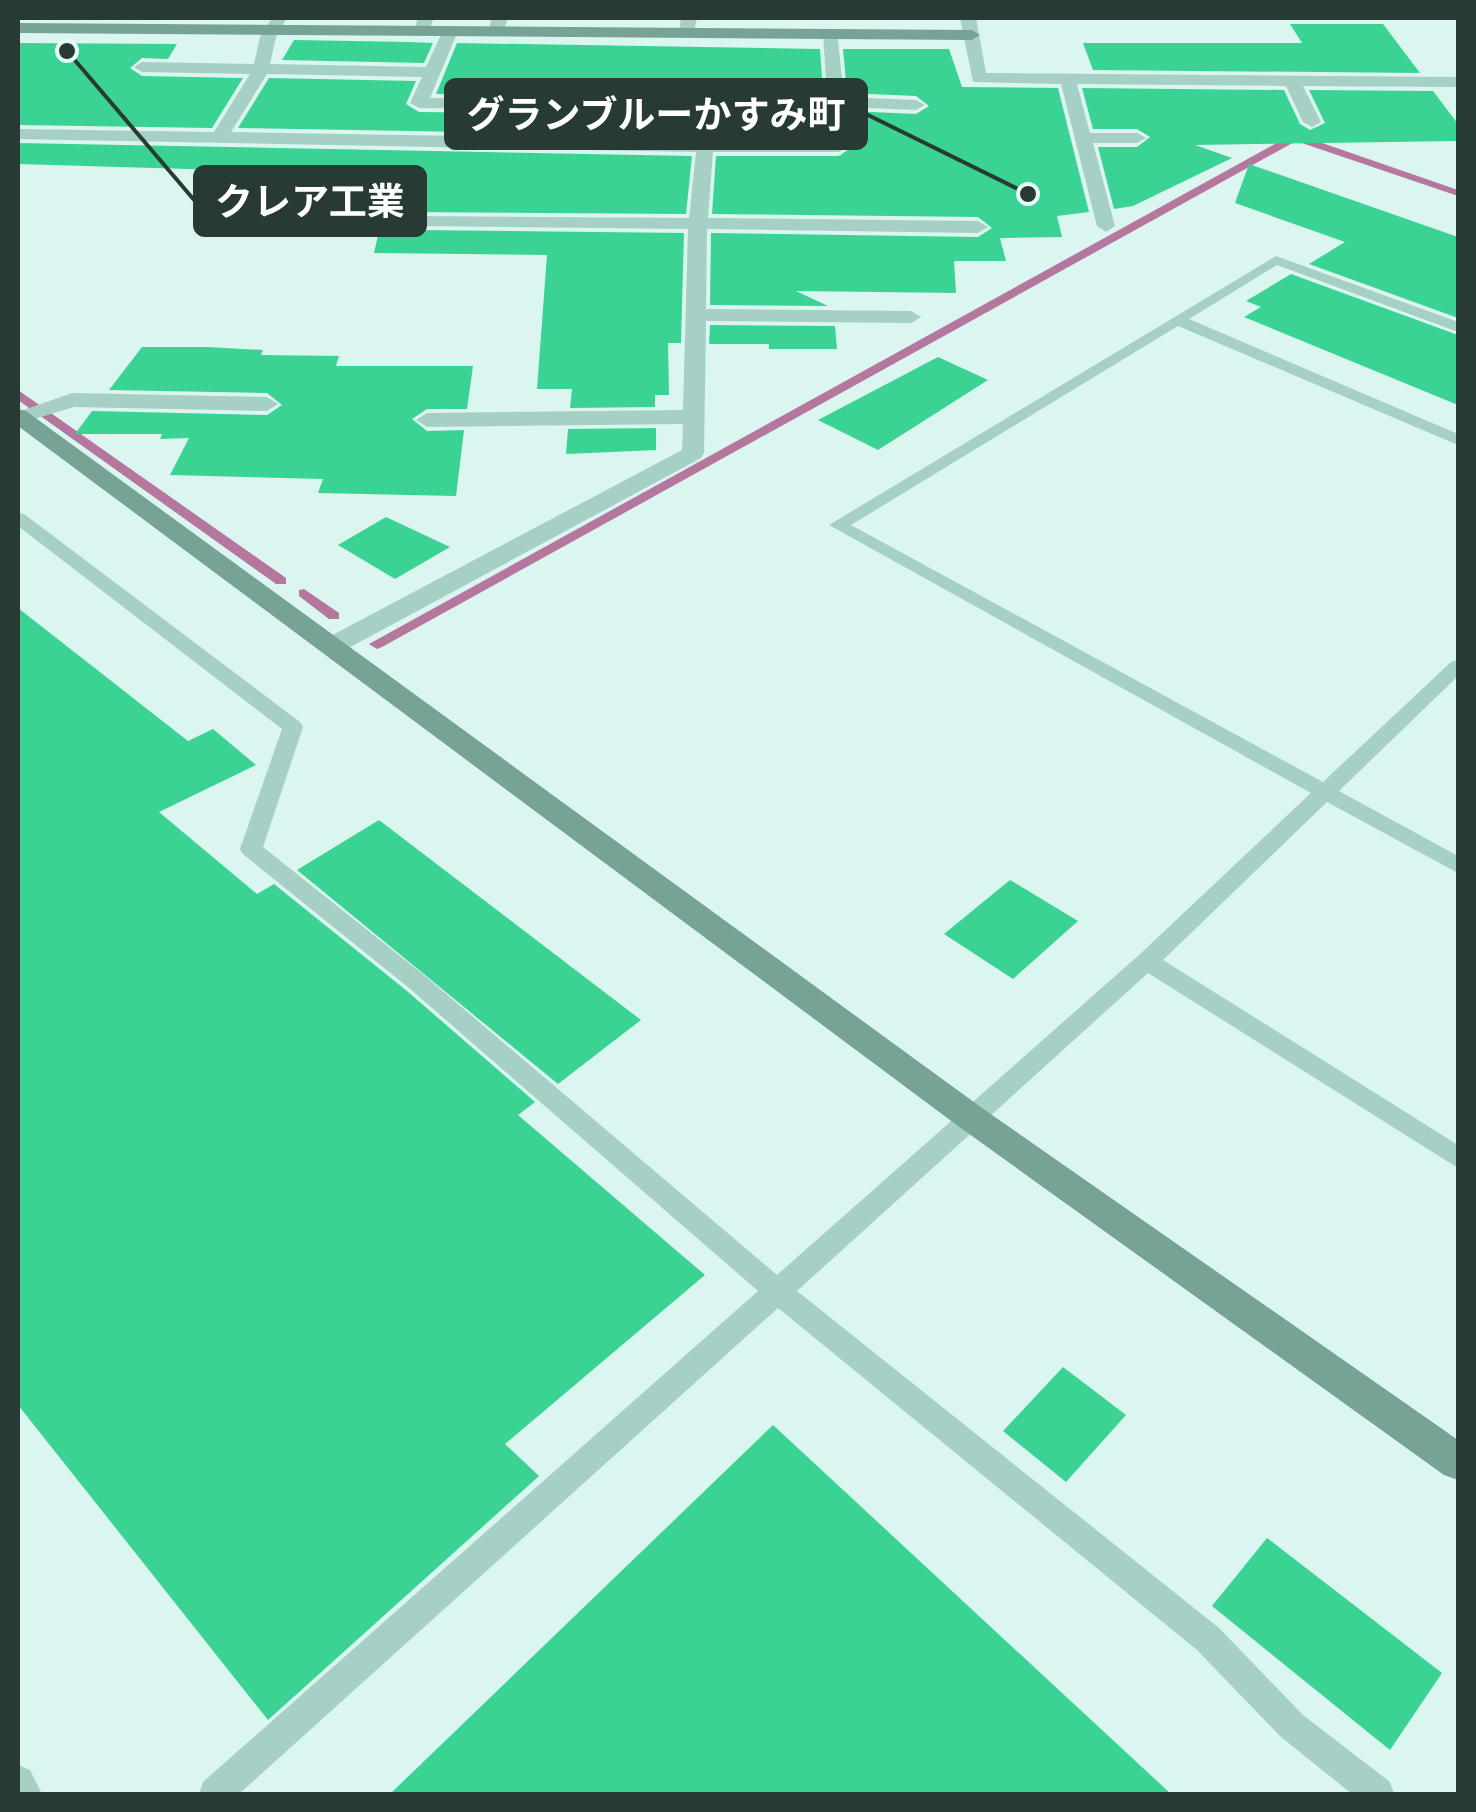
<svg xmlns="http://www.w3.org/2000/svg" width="1476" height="1812" font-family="'IBM Plex Sans','Noto Sans JP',sans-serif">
<rect width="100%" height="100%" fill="#dbf5f1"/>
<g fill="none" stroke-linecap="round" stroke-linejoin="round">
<path fill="#b5779d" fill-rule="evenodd" d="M1291 135H1299L1458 190V196L1296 141 382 647 377 649 369 644Z
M18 390 286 578V584H276L18 400Z
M304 589 339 613V619H329L299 596V590Z"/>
</g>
<path fill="#3bd394" d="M1290 24H1383L1420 73 1093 70 1083 43H1302Z
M294 40 409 42 433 43 424 63 282 60Z
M18 43 177 44 168 59 142 58 130 68 142 76 243 78 212 128 18 125Z
M457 43 820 49 826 138 238 128 269 78 416 81 406 104 419 112 755 116 768 108 755 98 436 94Z
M843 49H949L962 87 1058 88 1089 212 1057 216 1062 237 1000 238 1006 261H954L956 293 796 291 828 306 710 305 711 233 978 237 992 228 978 217 712 214 716 156H839L852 147 849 111 916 114 929 106 916 96 847 93Z
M1082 88 1284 90 1300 124 1310 130 1325 123 1309 90 1433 91 1458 124V141L1195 145 1232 158 1133 206 1114 209 1098 147H1137L1150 137 1137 129H1093Z
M18 143 692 156 686 214 408 212 404 216 405 226 415 230 684 233 681 343H668L669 395H655V407L570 408 572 389H537L547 255 374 253 381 222H311L320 173 18 164Z
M1249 164 1458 237V318L1309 264 1345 242 1235 203Z
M1291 274 1458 335V405L1244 317 1261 307 1246 301Z
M710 325 835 326 837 349H769V344H709Z
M142 347H207L263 350 261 355 339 356 336 366H473L467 409H427L412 419 427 431 464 430 456 496 318 493 323 479 170 475 189 438 160 439 162 434H75L92 411 267 415 282 405 267 393 109 390Z
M938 357 988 380 878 450 818 420Z
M656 428V450L566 454 568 429Z
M386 517 450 547 395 579 338 545Z
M18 608 188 741 213 729 256 765 159 812 257 894 274 884 407 991 535 1102 518 1115 705 1275 505 1444 539 1476 268 1720 18 1405Z
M379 820 641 1020 558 1084 297 870Z
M1010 880 1078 921 1013 979 944 934Z
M1063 1367 1126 1415 1066 1482 1003 1431Z
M773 1425 1171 1794H390Z
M1267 1538 1442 1673 1390 1750 1212 1606Z"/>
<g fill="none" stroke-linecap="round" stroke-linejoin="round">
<path fill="#a6cfc6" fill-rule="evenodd" d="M1276 256 1458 322V332L1277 265 1189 319 1458 434V445L1178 326 851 525 1323 782 1451 662 1458 660V676L1339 791 1458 856V873L1327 802 1163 960 1458 1145V1168L1148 973 797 1291 1219 1628 1303 1715 1390 1782 1394 1794H1352L1281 1737 1197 1650 778 1308 239 1794H199L203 1782 758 1291 409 988 243 854 240 849 282 729 18 526V513L24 514 300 722 303 727 263 847 425 976 777 1275 1139 955 1311 793 829 525Z
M18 1765 30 1770 42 1794H18Z"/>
<path fill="#a6cfc6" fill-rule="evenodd" d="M272 18H287L276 37 270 64 426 67 444 28H456L458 31 430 98 755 102 764 107 755 112 419 108 410 103 422 77 267 74 231 132 830 142 823 34 837 31 844 97 916 100 925 105 916 110 845 107 848 147 839 152H713L708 218 978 221 988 227 978 233 707 229 706 309 911 311 921 317 911 323 706 321 704 453 701 458 343 651H325L321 645 325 639 682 450 683 424 427 427 416 420 427 413 683 410 688 229 415 226 408 224V216L689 218 696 152 18 139V129L214 132 250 74 142 72 134 67 142 62 254 64 260 37Z
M418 18H434L428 33 414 30Z
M492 18H508L502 34 488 31Z
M681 18H697L693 35 679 32Z
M960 18H976L986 73 1458 77V87L1303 86 1321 122 1312 127 1303 122 1286 86 1077 84 1090 133H1137L1146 138 1137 143H1093L1115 226 1106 232 1097 226 1061 84 973 82Z
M72 393 267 397 278 404 267 411 74 407 18 424V412Z"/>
<path fill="#77a396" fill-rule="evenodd" d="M18 23 972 30 980 35 972 40 18 33Z
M18 409 26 411 982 1108 1458 1440V1480L1444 1475 958 1126 18 426Z"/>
</g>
<path fill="none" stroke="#273a33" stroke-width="4" d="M1028 194L866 114M67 51L195 201"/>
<g fill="#273a33" stroke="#e8fcf9" stroke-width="4">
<circle cx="1028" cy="194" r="10"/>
<circle cx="67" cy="51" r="10"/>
</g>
<g fill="#273a33" stroke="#273a33" stroke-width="4">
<rect x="446" y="80" width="420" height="68" rx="10"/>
<rect x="195" y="167" width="230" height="68" rx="10"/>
</g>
<g font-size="38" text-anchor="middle" font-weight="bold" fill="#fff">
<text x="656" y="128">グランブルーかすみ町</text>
<text x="310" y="215">クレア工業</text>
</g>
<rect width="1476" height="1812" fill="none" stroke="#273a33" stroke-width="40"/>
</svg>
